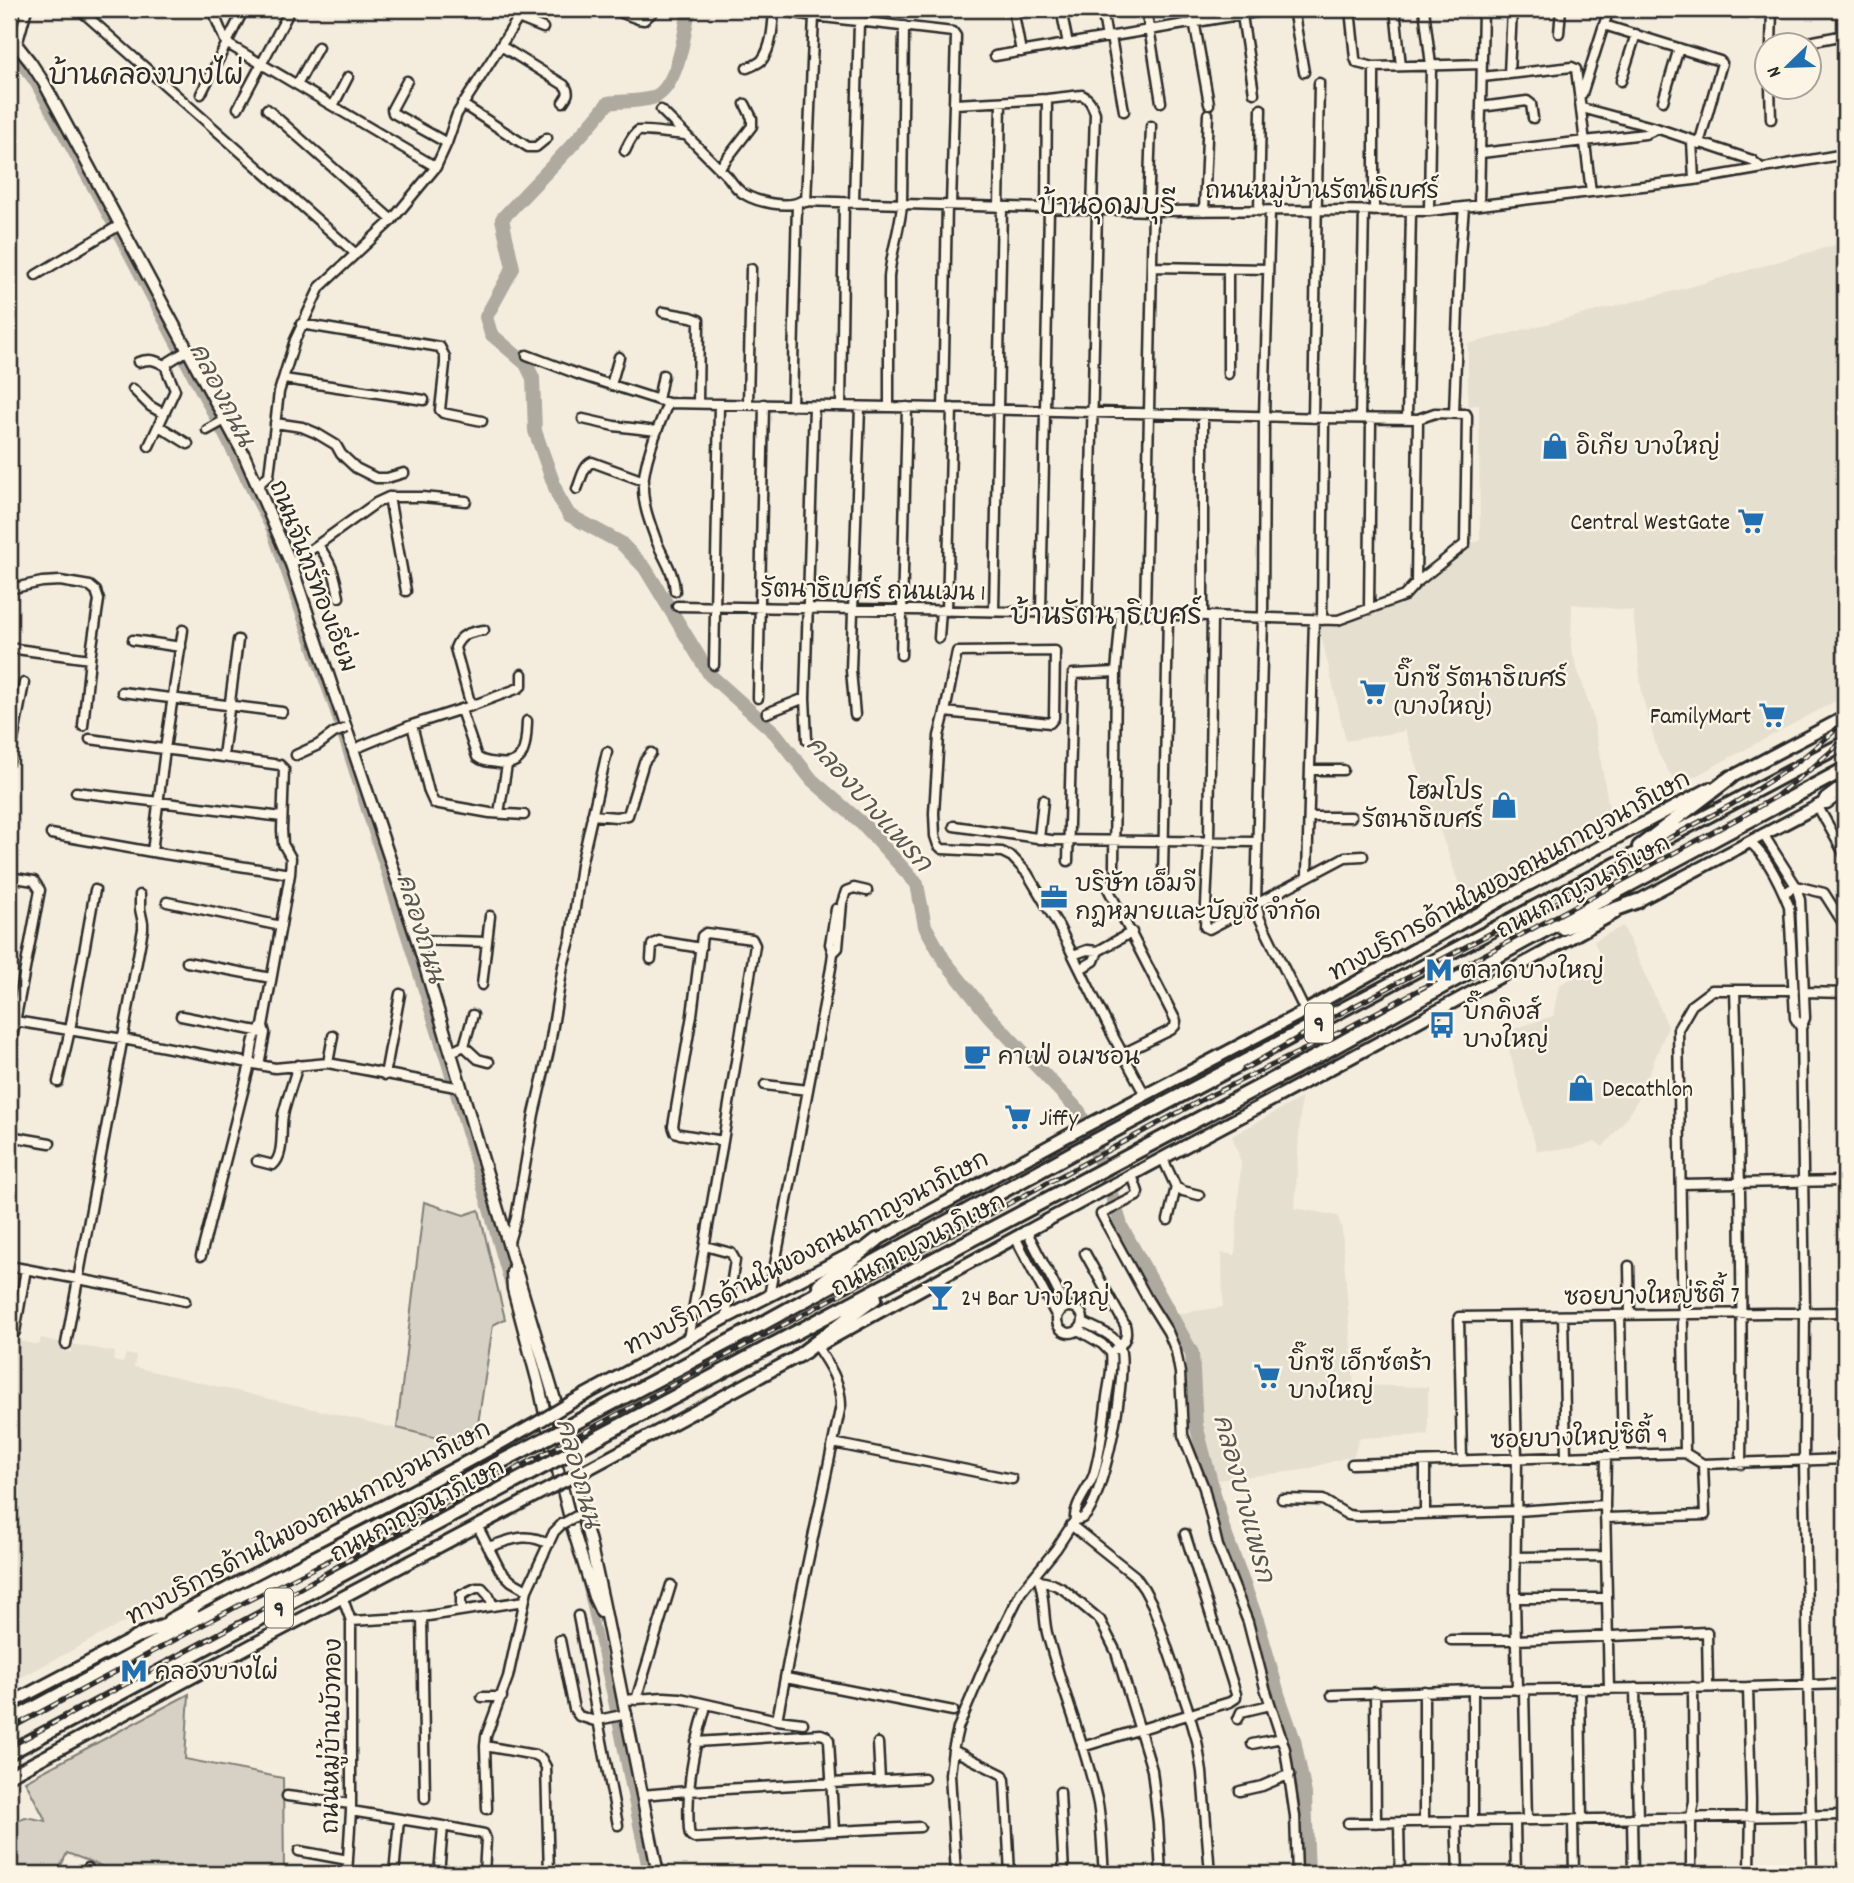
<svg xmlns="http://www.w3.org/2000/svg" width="1854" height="1883" font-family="Dekko,'Playpen Sans Thai',sans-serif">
<rect width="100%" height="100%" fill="#f4edde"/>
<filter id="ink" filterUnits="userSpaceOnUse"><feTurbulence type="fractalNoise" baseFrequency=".0143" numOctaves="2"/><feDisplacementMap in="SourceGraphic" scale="14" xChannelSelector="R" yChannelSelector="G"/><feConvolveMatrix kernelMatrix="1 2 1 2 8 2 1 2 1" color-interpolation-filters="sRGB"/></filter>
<g filter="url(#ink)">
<path fill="#e5dfd0" d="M1845 242V696L1677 786 1658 753 1642 695 1633 611 1572 604 1571 649 1593 717 1612 825 1466 904 1405 731 1346 741 1317 618 1338 617 1412 592 1459 546 1480 541 1479 405 1468 406V344L1686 288Z
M1623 926 1668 1026 1640 1096 1625 1120 1603 1147 1596 1142 1573 1148 1537 1151 1504 1032 1553 1016 1559 985 1603 962 1594 941Z
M1301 1098 1295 1208 1338 1216 1342 1231 1354 1385 1428 1387V1435L1359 1438 1354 1455 1304 1470 1218 1480 1200 1443 1195 1351 1175 1314 1223 1307 1222 1253 1235 1255 1241 1162 1232 1136Z
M41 1338 63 1343V1351L71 1352 72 1344 115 1352 113 1361 123 1363 126 1354 136 1356 134 1367 458 1443 9 1684V1339L39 1345Z"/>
<path fill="#d6d1c4" stroke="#807e78" stroke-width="2" d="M424 1202 464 1215 479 1210 505 1319 493 1325 476 1437 458 1443 397 1428Z
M189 1694 185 1759 283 1778 284 1874H116L99 1865 67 1853 57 1874H9V1825L25 1817 46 1821 25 1781Z"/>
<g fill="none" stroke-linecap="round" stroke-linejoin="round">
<path stroke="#afaaa0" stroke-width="8" d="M9 49 34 84 118 237 222 435 270 530 334 712 446 1066 510 1290
M585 1580 612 1701 647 1874"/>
<path stroke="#afaaa0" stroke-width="14" d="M692 9 688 15C684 37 677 90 652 98 638 102 622 101 608 103 576 145 537 180 502 219L513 268 486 317 491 334 526 364 533 378 535 431 558 496 569 515 621 543 645 568 710 675 775 733 812 780 864 825 917 884 925 926 944 960 988 1015 1079 1111 1105 1174 1122 1228 1192 1353 1196 1425 1223 1528 1258 1623 1278 1694 1294 1740 1305 1794 1308 1874
M9 13 11 9"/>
<defs>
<path id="minor" d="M79 9 356 254
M212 9 226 43 436 167
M611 9 638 19 644 20 653 12 654 9
M769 9 814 16 953 32 956 36 951 205
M1013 9 1021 52
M1061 9 1068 44
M1102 9 1107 38
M1146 9 1161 102
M1192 9 1209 104
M1241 9 1254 93
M1293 9 1304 72
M1350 9 1355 58 1357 63 1374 67 1482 64
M1395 9 1401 66
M1424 9 1431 65 1429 211
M518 18 543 28
M1604 25 1720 61 1722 63 1699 144
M1559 33 1561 9
M1111 37 1124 111
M501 46 564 85C570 92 568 95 563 102
M1771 46 1772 9
M1788 46 1845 35
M995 56 1274 9
M9 58 17 45 27 9
M747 68C752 66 758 64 762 60 772 47 773 25 774 10
M1509 74 1512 9
M1482 77 1572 67 1576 69 1591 192
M407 81 392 109 393 113 447 143
M1621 81 1636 34
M297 85 318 47
M1770 88 1771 119
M201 94 244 9
M1582 94 1609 9
M1663 101 1679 48
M462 104 528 147H536L547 138
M955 104 1047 99 1082 95C1090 99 1092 105 1095 113L1092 210
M333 106 348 77
M1481 107 1527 101 1531 104 1533 118
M238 108 287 16
M1582 108 1656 128 1752 160 1761 168
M267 109 392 220
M661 110 728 177C733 184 737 190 744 194 757 202 788 209 801 201L1153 211 1318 210 1429 211 1694 180 1845 154
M1692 141 1694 180
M625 151C628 145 632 135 638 131 641 130 677 134 685 135
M1481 153 1645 134 1652 131 1656 128
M719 169 752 126V118L745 104
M806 202 814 16
M854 202 859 22
M1479 205 1483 9
M999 207 1001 102
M1046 208 1047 99
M1148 211 1151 126
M1204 211 1208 114
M1259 211 1261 109
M1270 211 1264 417 1263 618 1256 904 1260 919 1305 1011
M1374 211V67
M1152 267 1268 269
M1228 268V374
M36 275 120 225
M663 312 691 317 699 320 698 403
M301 324 440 347 445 357V364L440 410 443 413 482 421
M527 355 580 375 668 403
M138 362C151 358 156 360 167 367
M284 379 424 400
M611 385 619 357
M133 389 150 406 164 414
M658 400 663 375
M748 404 751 269
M792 406 797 204
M841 406 844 203
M889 407V277C891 253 900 229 902 205L904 26
M943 408 947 205
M1454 413 1460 256 1464 207
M1313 418 1319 83
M1360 418 1364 211
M1407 418 1411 211
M583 419 614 426 657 431
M275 423 302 427 316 433 336 445 341 454 356 468 376 478H387L404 473
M159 426 188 444
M207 430 225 420
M149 446 175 390 167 371V363L188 350
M258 485 269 475 279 392 295 340 320 287 392 220 436 167 447 143 457 114 524 9
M577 489C581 480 583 466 592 462L644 481
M389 497H422L466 501
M318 545C332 564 335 574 339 597
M291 564 376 503 389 497 406 591
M1416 583 1418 419
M9 589 42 582 60 581 90 586 96 591 99 600 90 659 83 726
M675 591C674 571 663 558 656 540 650 523 643 506 643 487 644 459 658 428 668 403L943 408 1324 418 1418 419 1435 413 1466 414 1467 416 1465 544 1416 583 1404 596 1338 620 1145 614 677 606
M1369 609 1371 419
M947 611 952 408
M994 611 1002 207
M1041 612 1049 208
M1088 613 1097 210
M1145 614 1153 211
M1203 616V415
M1212 617 1209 841 1205 927 1209 929 1345 857 1363 856
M1322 620 1324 418
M939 638 941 610
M133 640 181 647
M9 648 90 659
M901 655 907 407
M714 665 719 405
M122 692 282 712
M758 698 764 404
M805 698 807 740
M471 706 519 688 522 685V674
M461 710 477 757C483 762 490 762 498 763 527 768 526 742 527 721
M945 712 957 652 1055 651 1054 718 1050 723 945 712 939 736 934 813 935 836 938 845 942 849 1002 852 1012 857 1027 873 1058 925 1111 1032 1145 1095
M767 713 805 698 814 406
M855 715 851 670 860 407
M412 725 429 792 434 803 490 813 524 815
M90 739 280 765 284 769 282 830 283 844 291 858 290 874 263 1026 265 1033 259 1065
M354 749 412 725 471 706 455 648C460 634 470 632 484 630
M296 755 318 745 334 733
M223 756 238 640
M9 762 24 683
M1310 770H1343
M76 792 282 817
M1817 805 1845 855
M499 813 507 765
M592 815 616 817 628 815 644 762 651 753
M1309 817H1351
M954 826 1051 840 1258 842
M51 834 152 852 290 874
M1763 834 1796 886 1800 900 1805 1018 1801 1028 1805 1313 1804 1460 1812 1874
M1039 839 1043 800
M1749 842C1766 854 1781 886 1789 906L1795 1018 1801 1028
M152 852 165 749 183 630
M1068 861 1073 674 1116 672
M1114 866 1116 672 1121 614
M1163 874 1168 615
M1307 876 1314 620
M9 877 34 881 40 890 9 1054
M1102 877 1176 1021 1175 1026 1171 1030 1122 1054
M1784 893 1796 886 1824 893 1845 926
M167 902 281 926
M417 940 487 942 490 916
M833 953 838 948 842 903 846 891 854 888 867 891
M1073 955 1087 950 1098 951 1132 932
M651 959 652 945 659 941 701 948
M187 962 271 978
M1080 969 1094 961 1098 951
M482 985 487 942
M1735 990C1740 1149 1743 1305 1741 1464
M1804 992 1845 993
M181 1016 262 1032
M9 1020 123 1039 275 1068 328 1063 461 1088
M464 1046 478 1059 489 1062
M451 1052 464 1046 473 1015
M328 1063 333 1036
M385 1075 400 994
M58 1082 70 1030 95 890
M765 1085 808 1090
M9 1136 50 1143
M1163 1159 1176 1187 1168 1220
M257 1161 273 1165C285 1154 280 1131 283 1115 287 1098 293 1082 298 1065
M1132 1175 1138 1192 1137 1196 1101 1214 1148 1300 1168 1332 1176 1351 1180 1373 1183 1435 1204 1488 1218 1546 1248 1622 1265 1688 1285 1749 1295 1816 1297 1874
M1681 1184 1845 1181
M1176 1187 1183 1191 1199 1195
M1026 1230 1066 1307
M1015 1237 1057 1317
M508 1245 516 1218 534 1114 549 1050 563 966 571 937 581 865 607 752
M705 1246 731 1253 735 1260 726 1318
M1085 1253 1125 1325C1128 1336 1125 1342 1116 1349
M201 1256 250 1064C252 1051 252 1034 263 1026
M9 1266 131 1289 185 1301
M1629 1266 1630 1315
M769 1296 831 968 833 953 830 944 836 909
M1057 1320a13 13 0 1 1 26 0a13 13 0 1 1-26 0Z
M1620 1315 1623 1455
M1563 1316 1566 1457
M1514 1317 1517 1459 1515 1598 1517 1690
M15 1332 26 1269
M688 1339 723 1141 755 945 752 939 706 933 702 936 692 1015 673 1126 675 1132 680 1134 723 1141
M66 1344 143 929V923L140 909V895
M833 1443 1012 1479
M1685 1453 1678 1029 1692 1005 1712 990H1794
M1606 1456 1605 1505 1609 1689
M1462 1460 1459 1317 1845 1312
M1352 1464 1685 1453 1703 1464 1845 1459
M1282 1499 1323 1500 1348 1515 1357 1516 1517 1511 1605 1505
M1425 1514V1462
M1605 1518 1705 1515 1703 1464
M1075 1520C1080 1519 1081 1520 1085 1516 1104 1499 1130 1366 1119 1345 1113 1334 1094 1328 1083 1322
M1071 1525 1135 1576 1144 1589 1153 1606 1187 1706 1197 1741 1202 1772 1210 1874
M478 1527 500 1570 511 1581 527 1590
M488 1547C512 1540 525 1531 549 1544
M1515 1557 1606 1556
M1039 1580C1045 1596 1043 1616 1047 1633 1062 1691 1086 1746 1098 1804 1102 1827 1102 1851 1104 1874
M1040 1581 1053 1584 1063 1589 1100 1620 1116 1652 1152 1770 1158 1822 1161 1874
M1515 1598H1607
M343 1599 351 1621V1811L347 1874
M461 1610V1595L476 1588H482L489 1596 493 1606
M578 1616 598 1720
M422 1617 425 1798
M351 1621 422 1617 524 1601
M560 1640 574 1709 579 1716 598 1722
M1451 1640H1515L1707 1632 1708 1687
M786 1678 953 1711
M1748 1687 1751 1801 1750 1874
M1635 1688 1638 1818
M1580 1689 1582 1820
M1524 1690 1527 1820
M1424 1691V1822
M1375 1692 1376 1823
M1332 1695 1473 1690 1748 1687 1845 1684
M482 1697H502
M623 1700 664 1697 680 1698 777 1720 803 1723
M636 1700 671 1585
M705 1710C693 1752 686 1787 689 1830L690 1835 694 1838 920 1827
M1238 1719 1241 1712 1270 1705
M777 1720 800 1599 841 1405C841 1383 829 1365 817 1347
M696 1742 821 1734 826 1736 829 1740 834 1831
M878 1743 880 1781
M1252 1744 1282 1738
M485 1746 535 1755 541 1758 546 1767 549 1874
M1082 1747 1230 1702 1236 1698V1694L1185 1534
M953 1750 1003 1775 1005 1780 1010 1874
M1240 1791 1262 1786 1290 1774
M1060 1792 1064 1874
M642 1795 688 1791 924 1778
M287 1796 351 1804
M487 1809 485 1746 486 1736 508 1677 527 1590 554 1532 562 1524
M351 1811 443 1826 439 1874
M1632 1818 1633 1874
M1573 1820 1574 1874
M1515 1821 1516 1874
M1456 1822 1458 1874
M1473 1822V1690
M1348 1823 1845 1815
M1399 1823 1400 1874
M618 1825 598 1720 627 1714
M443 1826 484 1834 486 1839 484 1874
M299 1851 348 1860
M86 1874 88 1868
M394 1874 399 1820
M956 1874 950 1774 953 1750 958 1728 986 1662 1021 1592 1056 1549 1075 1520C1073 1505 1089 1489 1094 1474 1101 1450 1104 1422 1107 1397 1109 1383 1113 1368 1111 1353L1102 1344 1078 1330
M1691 1874V1817L1694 1801 1693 1687"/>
<path id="tertiary" d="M9 35 31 63 44 83 244 455 291 564 417 940 558 1410
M512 1272 513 1289 540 1390 551 1443 572 1526 594 1597 601 1612
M572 1477 590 1542 603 1601 658 1874"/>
<path id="secondary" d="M1724 781 1845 717
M1632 904 1831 799
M872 1243 1071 1134 1305 1011 1530 884 1710 788
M820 1345C1083 1197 1352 1061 1615 913
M570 1403 726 1318 858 1250
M586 1470 806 1352
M169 1620C292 1552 418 1491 540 1421
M9 1704 148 1631
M9 1776 250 1646 550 1488"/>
<path id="trunk" d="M1639 847 1731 777
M1563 928 1638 901
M819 1285 877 1240
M798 1356 875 1298
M571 1425 745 1333 1074 1152 1845 743
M580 1447 1321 1054 1523 942 1845 769
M141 1635 193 1615
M9 1722 238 1598 541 1441
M9 1753 548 1464"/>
<path id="motorway" d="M1826 801 1845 787"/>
</defs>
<use href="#minor" stroke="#2b2b2b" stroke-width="13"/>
<use href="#tertiary" stroke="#2b2b2b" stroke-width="15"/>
<use href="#secondary" stroke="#2b2b2b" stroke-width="16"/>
<use href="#trunk" stroke="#2b2b2b" stroke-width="18"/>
<use href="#motorway" stroke="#2b2b2b" stroke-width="19"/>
<use href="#minor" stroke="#fcf5e5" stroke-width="8"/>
<use href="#tertiary" stroke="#fcf5e5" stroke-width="10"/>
<use href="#secondary" stroke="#fcf5e5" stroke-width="10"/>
<use href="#trunk" stroke="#fcf5e5" stroke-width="12"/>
<use href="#motorway" stroke="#fcf5e5" stroke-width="14"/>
<defs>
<path id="rail" d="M1244 1069 1330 1019 1731 805C1772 780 1812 755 1845 720
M9 1729 247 1601 328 1561
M9 1747 254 1615 367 1549 1209 1096 1338 1033 1739 818 1775 797 1812 768 1845 739"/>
</defs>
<use href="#rail" stroke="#2b2b2b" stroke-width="5"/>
<use href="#rail" stroke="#fcf5e5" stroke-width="2.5" stroke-dasharray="8" stroke-linecap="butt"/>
<defs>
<path id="minor-bridge" d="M334 733 347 728
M562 1524 582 1513"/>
<path id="secondary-bridge" d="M540 1421 570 1403
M550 1488 586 1470"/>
<path id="trunk-bridge" d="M541 1441 571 1425
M548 1464 580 1447"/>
</defs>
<use href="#minor-bridge" stroke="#2b2b2b" stroke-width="13" stroke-linecap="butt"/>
<use href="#secondary-bridge" stroke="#2b2b2b" stroke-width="16" stroke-linecap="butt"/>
<use href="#trunk-bridge" stroke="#2b2b2b" stroke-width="18" stroke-linecap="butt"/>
<use href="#minor-bridge" stroke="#fcf5e5" stroke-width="8"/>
<use href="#secondary-bridge" stroke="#fcf5e5" stroke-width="10"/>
<use href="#trunk-bridge" stroke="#fcf5e5" stroke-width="12"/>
</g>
</g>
<defs>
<symbol id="shop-bare" viewBox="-9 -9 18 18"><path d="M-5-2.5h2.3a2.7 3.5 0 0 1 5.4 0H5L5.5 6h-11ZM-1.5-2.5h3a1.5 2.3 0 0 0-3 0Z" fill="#1f6fb2" stroke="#fcf5e5" stroke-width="2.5" paint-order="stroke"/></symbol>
<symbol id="supermarket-bare" viewBox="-9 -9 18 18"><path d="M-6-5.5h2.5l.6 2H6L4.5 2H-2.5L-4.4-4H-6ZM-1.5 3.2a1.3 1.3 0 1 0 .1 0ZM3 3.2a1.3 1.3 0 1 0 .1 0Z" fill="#1f6fb2" stroke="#fcf5e5" stroke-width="2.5" paint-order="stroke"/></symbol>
<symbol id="office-bare" viewBox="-9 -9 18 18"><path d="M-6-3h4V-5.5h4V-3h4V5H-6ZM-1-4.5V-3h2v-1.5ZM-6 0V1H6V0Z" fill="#1f6fb2" stroke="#fcf5e5" stroke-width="2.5" paint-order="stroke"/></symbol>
<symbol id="metro-bare" viewBox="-9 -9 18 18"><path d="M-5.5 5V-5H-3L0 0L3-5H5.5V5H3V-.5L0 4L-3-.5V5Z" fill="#1f6fb2" stroke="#fcf5e5" stroke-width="2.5" paint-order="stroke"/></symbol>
<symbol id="bus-bare" viewBox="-9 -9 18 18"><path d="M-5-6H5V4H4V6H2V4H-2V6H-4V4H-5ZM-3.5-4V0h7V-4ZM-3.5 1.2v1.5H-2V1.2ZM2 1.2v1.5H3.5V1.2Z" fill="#1f6fb2" stroke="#fcf5e5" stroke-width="2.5" paint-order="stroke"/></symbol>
<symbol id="cafe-bare" viewBox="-9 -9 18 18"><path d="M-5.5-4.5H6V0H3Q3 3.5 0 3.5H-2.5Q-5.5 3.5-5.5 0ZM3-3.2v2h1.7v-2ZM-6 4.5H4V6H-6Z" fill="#1f6fb2" stroke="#fcf5e5" stroke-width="2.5" paint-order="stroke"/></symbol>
<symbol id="bar-bare" viewBox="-9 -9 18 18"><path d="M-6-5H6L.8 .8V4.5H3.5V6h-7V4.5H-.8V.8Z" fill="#1f6fb2" stroke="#fcf5e5" stroke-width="2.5" paint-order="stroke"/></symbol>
</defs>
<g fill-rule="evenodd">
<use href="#shop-bare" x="1536" y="427" width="38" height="38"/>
<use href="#supermarket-bare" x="1732" y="502" width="38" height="38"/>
<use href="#supermarket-bare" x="1354" y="673" width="38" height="38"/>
<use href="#supermarket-bare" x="1753" y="696" width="38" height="38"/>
<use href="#shop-bare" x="1485" y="786" width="38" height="38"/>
<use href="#office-bare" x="1035" y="878" width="38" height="38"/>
<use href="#metro-bare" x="1420" y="951" width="38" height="38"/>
<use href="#bus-bare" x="1423" y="1006" width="38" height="38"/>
<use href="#cafe-bare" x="958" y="1037" width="38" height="38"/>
<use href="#shop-bare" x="1562" y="1069" width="38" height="38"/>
<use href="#supermarket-bare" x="999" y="1098" width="38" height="38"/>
<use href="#bar-bare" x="921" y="1278" width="38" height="38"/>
<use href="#supermarket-bare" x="1248" y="1357" width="38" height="38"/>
<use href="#metro-bare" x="115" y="1652" width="38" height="38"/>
</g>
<g text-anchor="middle" stroke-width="5" stroke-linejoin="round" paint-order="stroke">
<g fill="#fcf5e5" stroke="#6a6863" stroke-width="2">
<rect x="1305" y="1003.5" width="28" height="39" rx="5"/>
<rect x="265" y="1588.5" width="28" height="39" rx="5"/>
</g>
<g font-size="23" font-weight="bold" fill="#2b2b2b">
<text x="1319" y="1031">9</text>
<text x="279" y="1616">9</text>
</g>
<g font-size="24" fill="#2b2b2b" stroke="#fcf5e5">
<text x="1322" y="198">ถนนหมู่บ้านรัตนธิเบศร์</text>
<text transform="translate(314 576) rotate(69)" y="8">ถนนจันทร์ทองเอี่ยม</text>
<text transform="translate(873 590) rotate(1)" y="8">รัตนาธิเบศร์ ถนนเมน 1</text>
<text transform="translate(1509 875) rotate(-29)" y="8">ทางบริการด้านในของถนนกาญจนาภิเษก</text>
<text transform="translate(1583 886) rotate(-28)" y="8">ถนนกาญจนาภิเษก</text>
<text transform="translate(918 1244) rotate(-28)" y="8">ถนนกาญจนาภิเษก</text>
<text transform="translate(806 1252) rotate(-28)" y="8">ทางบริการด้านในของถนนกาญจนาภิเษก</text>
<text transform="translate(1652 1295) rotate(-1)" y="8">ซอยบางใหญ่ซิตี้ 7</text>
<text transform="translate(1579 1437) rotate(-2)" y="8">ซอยบางใหญ่ซิตี้ 9</text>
<text transform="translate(417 1510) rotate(-28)" y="8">ถนนกาญจนาภิเษก</text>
<text transform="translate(308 1522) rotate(-28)" y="8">ทางบริการด้านในของถนนกาญจนาภิเษก</text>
<text transform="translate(331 1736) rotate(-89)" y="8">ถนนหมู่บ้านบัวทอง</text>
</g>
<g font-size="24" fill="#2b2b2b" stroke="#fcf5e5" text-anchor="start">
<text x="1576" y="454">อิเกีย บางใหญ่</text>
<text x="1730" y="529" text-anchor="end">Central WestGate</text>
<text x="1394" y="686">บิ๊กซี รัตนาธิเบศร์<tspan x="1394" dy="28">(บางใหญ่)</tspan></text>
<text x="1751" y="723" text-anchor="end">FamilyMart</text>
<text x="1483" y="799" text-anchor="end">โฮมโปร<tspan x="1483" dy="28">รัตนาธิเบศร์</tspan></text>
<text x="1075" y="891">บริษัท เอ็มจี<tspan x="1075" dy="28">กฎหมายและบัญชี จำกัด</tspan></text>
<text x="1460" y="978">ตลาดบางใหญ่</text>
<text x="1463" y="1019">บิ๊กคิงส์<tspan x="1463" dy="28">บางใหญ่</tspan></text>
<text x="998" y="1064">คาเฟ่ อเมซอน</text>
<text x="1602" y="1096">Decathlon</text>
<text x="1039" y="1125">Jiffy</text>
<text x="961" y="1305">24 Bar บางใหญ่</text>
<text x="1288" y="1370">บิ๊กซี เอ็กซ์ตร้า<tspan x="1288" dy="28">บางใหญ่</tspan></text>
<text x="155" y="1679">คลองบางไผ่</text>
</g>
<g font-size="26" font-style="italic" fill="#595754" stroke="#fcf5e5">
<text transform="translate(223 394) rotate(63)" y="9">คลองถนน</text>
<text transform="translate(870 803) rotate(48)" y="9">คลองบางแพรก</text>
<text transform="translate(422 928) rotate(73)" y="9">คลองถนน</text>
<text transform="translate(580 1473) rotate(75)" y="9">คลองถนน</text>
<text transform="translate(1245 1498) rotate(75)" y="9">คลองบางแพรก</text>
</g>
<g font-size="28" fill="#2b2b2b" stroke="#fcf5e5">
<text x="146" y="84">บ้านคลองบางไผ่</text>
<text x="1107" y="214">บ้านอุดมบุรี</text>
<text x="1106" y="624">บ้านรัตนาธิเบศร์</text>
</g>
</g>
<rect width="1854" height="1883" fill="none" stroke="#fcf5e5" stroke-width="35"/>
<rect x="18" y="18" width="1819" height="1848" fill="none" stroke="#2b2b2b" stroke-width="2.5" filter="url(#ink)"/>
<g transform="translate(1788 66) rotate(247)"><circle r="33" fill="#fcf5e5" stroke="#a8a49b" stroke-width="2"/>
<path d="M0-5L12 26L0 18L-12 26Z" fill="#1f6fb2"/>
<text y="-10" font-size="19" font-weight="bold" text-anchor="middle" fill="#2b2b2b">N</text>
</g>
</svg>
